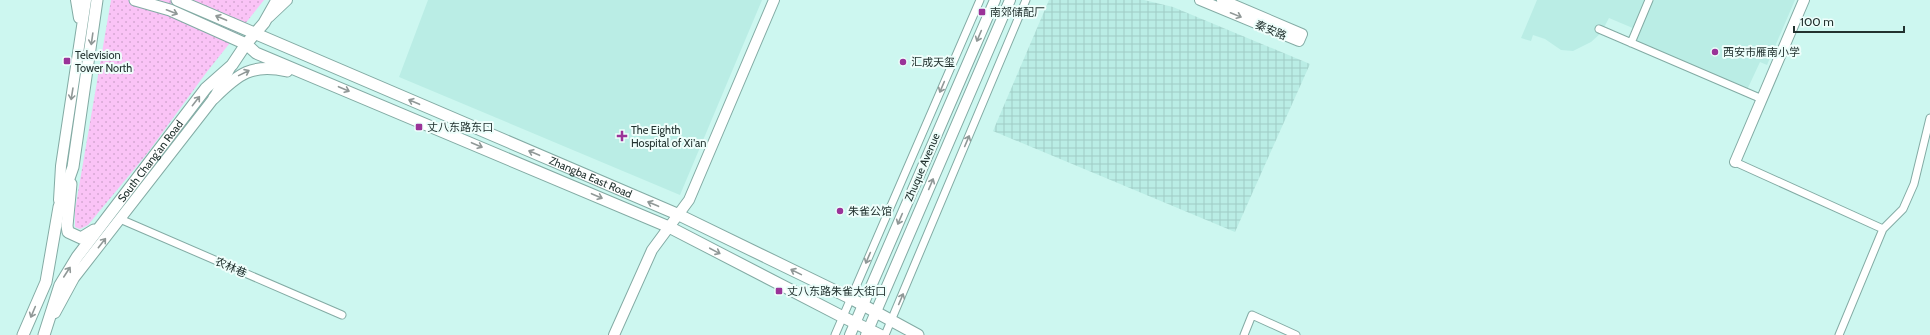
<svg xmlns="http://www.w3.org/2000/svg" width="1930" height="335" font-family="Cabin,'Noto Sans SC',sans-serif">
<defs>
<pattern id="industrial-grid" width="8" height="8" patternUnits="userSpaceOnUse"><rect width="8" height="8" fill="#baede5"/><path d="M0 4h8M4 0v8" fill="none" stroke="#a0ccc5"/></pattern>
<pattern id="grass-dots" width="8" height="8" patternUnits="userSpaceOnUse"><rect width="8" height="8" fill="#fac3f6"/><path d="M2 2h.1M6 6h.1" fill="none" stroke="#d6a8d3" stroke-width="1.8" stroke-linecap="round"/></pattern>
</defs>
<rect width="100%" height="100%" fill="#cdf7f0"/>
<path fill="#baede5" d="M428 0H762L680 195 399 77Z
M1537 0H1648L1635 29 1609 18 1601 33 1591 42 1573 51 1561 50 1545 39 1533 35 1531 41 1521 38Z
M1652 0H1795L1767 65 1760 62 1747 90 1634 42Z"/>
<path fill="url(#industrial-grid)" d="M1049 0H1144L1173 7 1310 64 1235 232 993 131Z"/>
<path fill="url(#grass-dots)" d="M111 0H264L206 73 146 155 88 225 80 229 75 227V210Z"/>
<g fill="none" stroke-linecap="round" stroke-linejoin="round">
<defs>
<path id="street" d="M1599 29 1762 99
M1631 43 1649 0
M1735 162 1883 229
M120 219 342 315
M835 335 980 0
M885 335 1026 0
M1244 335 1252 315 1296 335
M1839 335 1883 229 1903 209 1914 184 1930 118"/>
<path id="secondary" d="M76 0 79 18
M1200 0 1299 41 1302 34 1222 0
M269 17 287 0
M1735 162 1804 0
M59 200 61 166 86 0
M55 313 74 278 214 98 230 68
M614 335 652 250 689 200 774 0
M850 335 995 0
M866 335 1010 0"/>
<g id="primary">
<path d="M135 0 170 10 246 44 256 53 669 227 843 317 880 335"/>
<path id="s1" d="M177 0 677 214 850 298 918 335"/>
<path d="M214 98C238 74 252 63 287 71"/>
<path d="M71 184 67 226 68 232 81 238 94 230"/>
<path d="M23 335 46 282 59 207 73 167 97 0"/>
<path id="s2" d="M44 335 60 285 77 257 206 88 232 65 246 44 264 23 277 0"/>
</g>
</defs>
<use href="#street" stroke="#83aba4" stroke-width="9"/>
<use href="#secondary" stroke="#83aba4" stroke-width="12"/>
<use href="#primary" stroke="#83aba4" stroke-width="13"/>
<use href="#street" stroke="#fff" stroke-width="7"/>
<use href="#secondary" stroke="#fff" stroke-width="10"/>
<use href="#primary" stroke="#fff" stroke-width="11"/>
</g>
<defs><path id="oneway-shaft" d="M-6 0H5M1.5-3L5.5 0L1.5 3" fill="none" stroke-width="1.6" stroke-linecap="round" stroke-linejoin="round"/></defs>
<g stroke="#909897">
<use href="#oneway-shaft" transform="translate(172 12) rotate(21)"/>
<use href="#oneway-shaft" transform="translate(1236 15) rotate(22)"/>
<use href="#oneway-shaft" transform="translate(221 18) rotate(-157)"/>
<use href="#oneway-shaft" transform="translate(979 36) rotate(113)"/>
<use href="#oneway-shaft" transform="translate(92 39) rotate(98)"/>
<use href="#oneway-shaft" transform="translate(244 73) rotate(-26)"/>
<use href="#oneway-shaft" transform="translate(942 87) rotate(113)"/>
<use href="#oneway-shaft" transform="translate(344 89) rotate(23)"/>
<use href="#oneway-shaft" transform="translate(72 94) rotate(99)"/>
<use href="#oneway-shaft" transform="translate(196 101) rotate(-52)"/>
<use href="#oneway-shaft" transform="translate(414 102) rotate(-157)"/>
<use href="#oneway-shaft" transform="translate(967 141) rotate(-67)"/>
<use href="#oneway-shaft" transform="translate(477 145) rotate(23)"/>
<use href="#oneway-shaft" transform="translate(534 153) rotate(-157)"/>
<use href="#oneway-shaft" transform="translate(931 184) rotate(-67)"/>
<use href="#oneway-shaft" transform="translate(597 196) rotate(23)"/>
<use href="#oneway-shaft" transform="translate(653 204) rotate(-157)"/>
<use href="#oneway-shaft" transform="translate(900 219) rotate(113)"/>
<use href="#oneway-shaft" transform="translate(102 243) rotate(-52)"/>
<use href="#oneway-shaft" transform="translate(715 251) rotate(28)"/>
<use href="#oneway-shaft" transform="translate(868 258) rotate(113)"/>
<use href="#oneway-shaft" transform="translate(67 272) rotate(-57)"/>
<use href="#oneway-shaft" transform="translate(796 272) rotate(-154)"/>
<use href="#oneway-shaft" transform="translate(901 299) rotate(-67)"/>
<use href="#oneway-shaft" transform="translate(33 312) rotate(113)"/>
</g>
<g fill="#9a3398" stroke="#eefefb" stroke-width="1.5">
<rect x="978" y="8" width="8" height="8" rx="2"/>
<circle cx="1715" cy="52" r="4"/>
<rect x="63" y="57" width="8" height="8" rx="2"/>
<circle cx="903" cy="62" r="4"/>
<rect x="415" y="123" width="8" height="8" rx="2"/>
<path d="M620 130h4v4h4v4h-4v4h-4v-4h-4v-4h4z"/>
<circle cx="840" cy="211" r="4"/>
<rect x="775" y="287" width="8" height="8" rx="2"/>
</g>
<g text-anchor="middle" stroke-width="4" stroke-linejoin="round" paint-order="stroke">
<g font-size="11" fill="#22322f" stroke="#eefefb" text-anchor="start">
<text x="990" y="16">南郊储配厂</text>
<text x="1723" y="56">西安市雁南小学</text>
<text x="75" y="59">Television<tspan x="75" dy="13">Tower North</tspan></text>
<text x="911" y="66">汇成天玺</text>
<text x="427" y="131">丈八东路东口</text>
<text x="631" y="134">The Eighth<tspan x="631" dy="13">Hospital of Xi'an</tspan></text>
<text x="848" y="215">朱雀公馆</text>
<text x="787" y="295">丈八东路朱雀大街口</text>
</g>
<g font-size="11" fill="#22322f" stroke="#eefefb">
<text transform="translate(1271 30) rotate(22)" y="4">秦安路</text>
<text dy="4" stroke="none"><textPath href="#s2" startOffset="206">South Chang'an Road</textPath></text>
<text transform="translate(922 167) rotate(-67)" y="4">Zhuque Avenue</text>
<text dy="4" stroke="none"><textPath href="#s1" startOffset="450">Zhangba East Road</textPath></text>
<text transform="translate(231 267) rotate(24)" y="4">农林巷</text>
</g>
</g>
<path d="M1794 26v6h110v-6" fill="none" stroke="#22322f" stroke-width="2"/>
<text x="1800" y="26" font-size="12" fill="#22322f" stroke="#eefefb" stroke-width="3" paint-order="stroke">100 m</text>
</svg>
